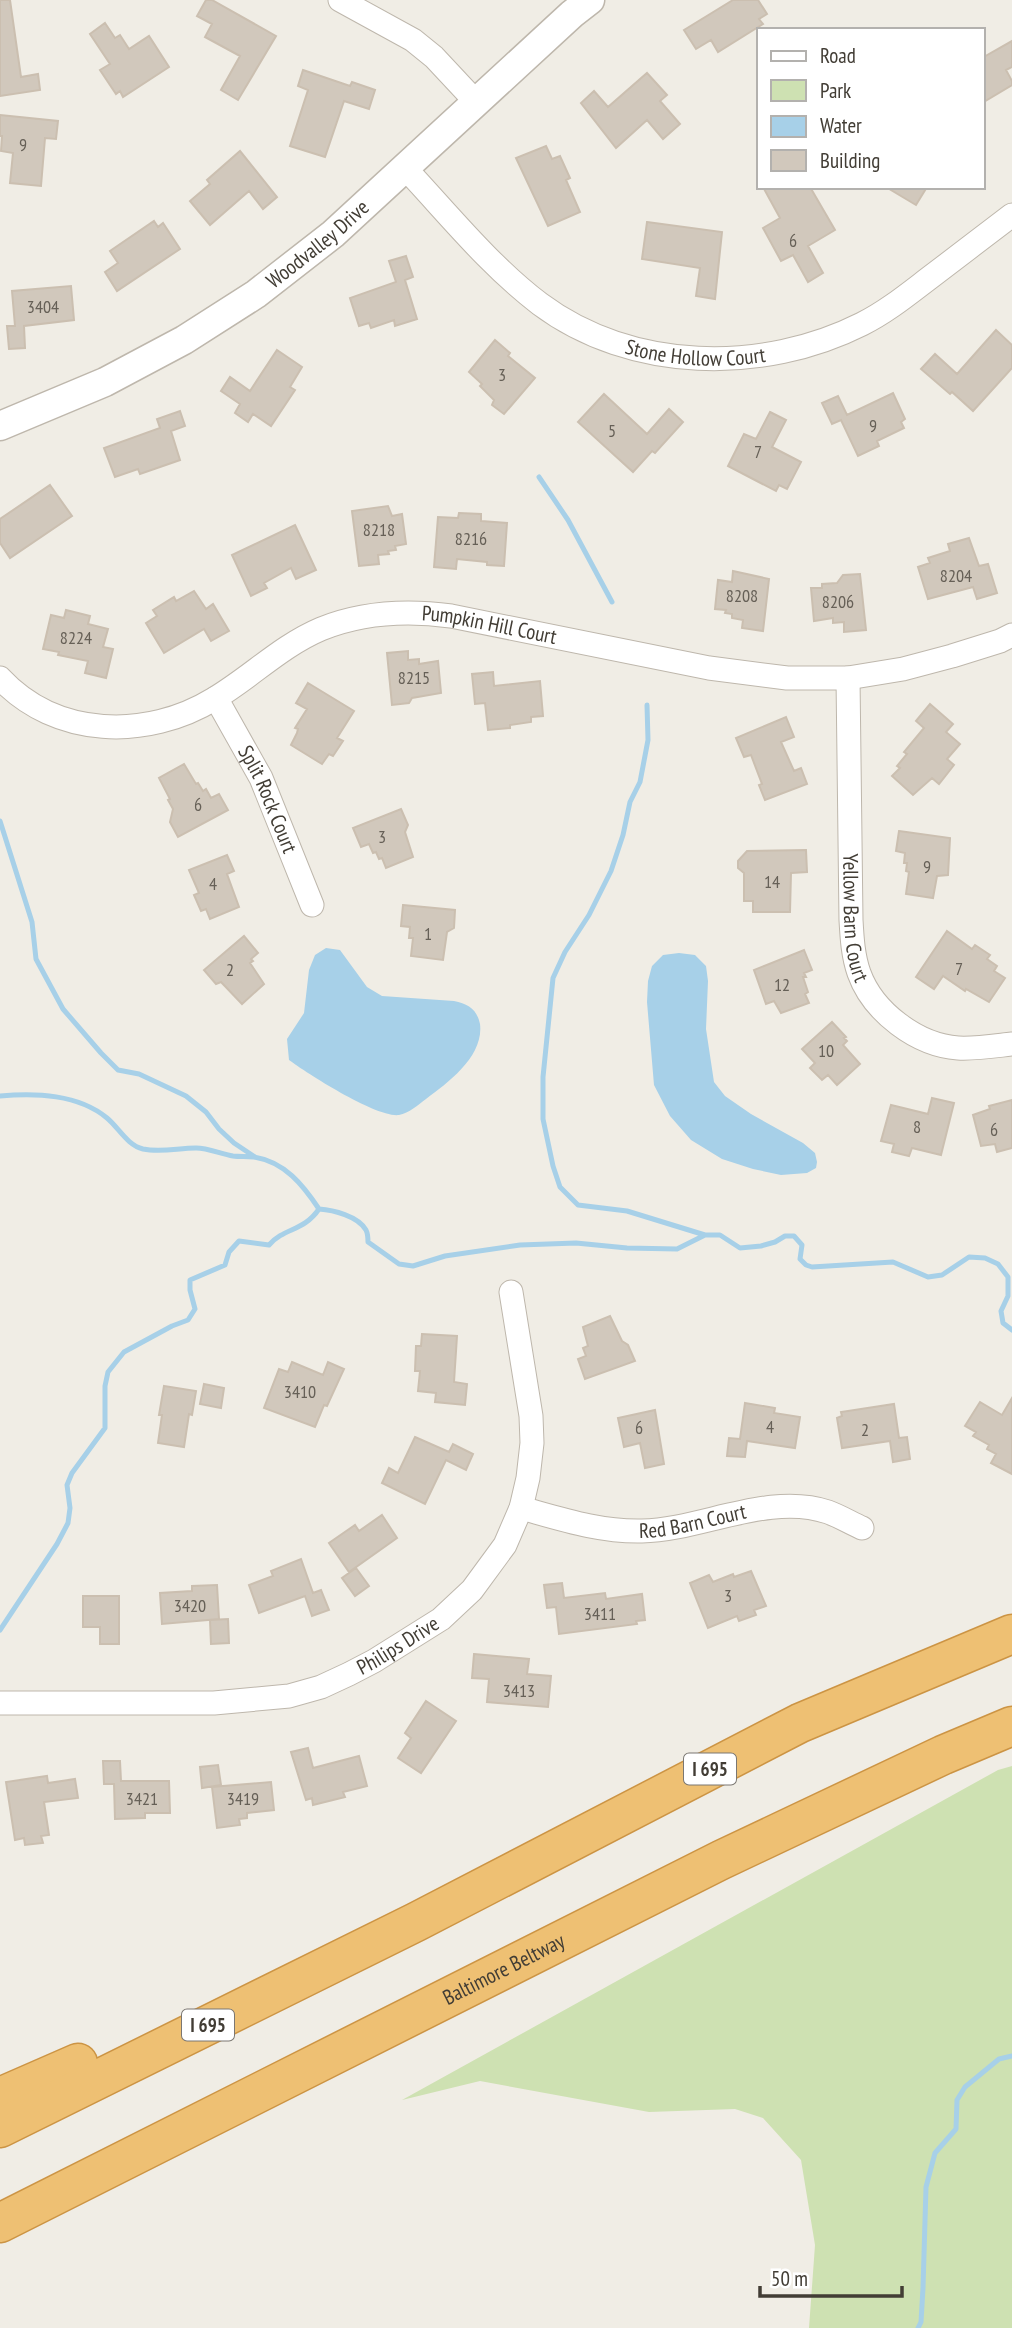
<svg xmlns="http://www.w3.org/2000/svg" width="1012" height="2328" font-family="'PT Sans Narrow',sans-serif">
<rect width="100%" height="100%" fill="#f0ede5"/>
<path fill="#cee1b2" d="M1012 1766V2328H809L815 2245 801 2160 763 2118 735 2109 649 2112 480 2081 402 2100 998 1770Z"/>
<path fill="#a7d0e8" d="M326 948 340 950 367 987 382 996 454 1001C468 1004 477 1009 480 1024 484 1056 449 1082 426 1099 418 1105 409 1113 399 1115 377 1118 308 1074 289 1060L287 1039 304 1013 309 970 315 955Z
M679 953 695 955 706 966 708 981 706 1029 714 1082 725 1096 751 1114 803 1143 815 1153 817 1162 816 1168 807 1173 781 1175 753 1169 722 1159 691 1140 670 1116 654 1085 647 1002 648 981 652 966 663 955Z"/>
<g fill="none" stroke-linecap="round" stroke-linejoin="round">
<path stroke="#a7d0e8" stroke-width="5" d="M539 477 568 520 612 602
M647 705 648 740 640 782 630 802 623 835 611 871 589 915 565 952 553 978 543 1077V1119L553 1166 560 1187 578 1205 627 1211 705 1235
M0 821 32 922 36 959 63 1009 101 1053 118 1070 139 1074 186 1096 206 1112 219 1129 234 1143 255 1157
M0 1096C36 1093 78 1094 107 1118 119 1128 127 1145 143 1149 161 1153 178 1148 196 1148 208 1148 221 1154 233 1156 240 1157 247 1156 254 1157 285 1162 303 1185 319 1209 333 1210 358 1216 366 1230 368 1234 368 1238 368 1242L399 1264 413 1266 445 1256 520 1245 576 1243 627 1248 677 1249 705 1235H720L740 1248 761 1246 775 1242 785 1236H794L802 1245 800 1259 806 1265 812 1267 893 1262 928 1277 942 1275 969 1257 985 1258 998 1264 1008 1277V1296L1001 1311 1003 1323 1012 1330
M0 1630 57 1544 68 1523 70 1508 67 1485 72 1473 105 1428V1386L108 1372 124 1352 172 1326 188 1320 195 1309 190 1290V1280L225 1265 229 1252 239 1241 269 1245C285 1227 303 1232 319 1209
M918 2328 921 2322 923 2288 926 2187 935 2153 956 2129 957 2100 965 2087 999 2059 1012 2056"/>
</g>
<path fill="#d1c8bc" stroke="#cbbfb0" stroke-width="2" d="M0 0H10L21 77 38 74 40 90 0 96Z
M206 0H212L276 36 238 100 221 90 240 56 205 37 212 24 197 16Z
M733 0H758L767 14 759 19 763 24 718 52 711 40 696 49 684 30Z
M105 23 115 38 120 35 129 49 149 36 169 67 123 97 120 91 116 94 100 70 110 64 90 34Z
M1012 41V67L1006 70 1012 81V85L982 103V58Z
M303 70 350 86 352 82 375 90 369 109 344 101 325 157 290 146 308 90 298 86Z
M647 73 667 95 660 101 680 124 663 139 647 120 616 148 581 103 594 91 608 107Z
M0 115 58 121 56 139 45 138 41 186 10 183 13 153 1 151 2 136H0Z
M546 146 552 159 560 156 570 178 566 180 580 212 548 226 516 158Z
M240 151 277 197 263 209 249 191 210 225 190 201 210 184 207 180Z
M763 187H810L835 230 808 246 823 273 808 282 793 255 781 261 763 228 780 218Z
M886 187H927L916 205Z
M154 221 158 227 163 223 180 249 117 291 105 272 118 263 110 251Z
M647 222 722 232 715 299 696 296 700 268 642 259Z
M406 256 413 277 405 280 417 319 395 326 394 320 371 328 369 323 359 326 350 298 396 282 389 261Z
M71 286 74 320 24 326 25 348 9 349 7 326H15L12 291Z
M996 330 1012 345V368L973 411 952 392 950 394 921 369 935 354 957 374Z
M495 340 510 353 508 356 535 378 504 414 492 405 494 400 480 386 482 384 469 372Z
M277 350 302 367 290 387 295 390 271 426 253 414 248 422 235 413 240 404 221 391 230 377 250 391Z
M893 393 905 419 901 422 904 428 877 441 879 446 858 456 841 420 832 424 822 403 838 396 847 415Z
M604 394 647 434 669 409 683 422 655 453 652 451 633 472 578 422Z
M180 411 185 426 171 431 180 460 140 474 138 469 115 477 104 448 160 428 157 419Z
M770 412 786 420 772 447 801 462 787 489 779 485 776 491 728 466 744 434 756 439Z
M50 485 72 516 10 558 0 543V519Z
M388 506 392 516 402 514 406 544 395 546 396 550 388 551 389 554 378 555 379 564 359 566 352 511Z
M459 513 481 514V521L507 523 504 566 487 565V562L457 559 456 569 434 567 438 517 458 518Z
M295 525 316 570 296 579 291 568 264 583 267 588 251 596 232 555Z
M969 538 979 566 988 564 997 593 977 599 973 587 928 599 918 567 930 563 928 558 950 551 948 544Z
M733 571 769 579 763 631 742 628 743 620 732 618V614L725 613 726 610 715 609 718 580 732 582Z
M860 574 866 630 844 632V622L833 623V618L814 621 811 588H822V584L837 583 843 575Z
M194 591 206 609 213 604 229 631 211 641 204 629 164 653 146 623 157 616 153 610 174 597 176 601Z
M66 610 90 616 88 624 108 629 103 647 113 649 106 678 85 673 88 661 58 655 59 652 43 649 51 615 64 618Z
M408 651V660L419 659V664L438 661 441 693 412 698 409 703 392 705 387 653Z
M493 672 494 686 540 681 543 716 531 717V722L510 725V728L488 730 485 703 475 704 472 674Z
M308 683 354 711 337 738 343 741 333 756 329 754 322 764 291 745 297 733 298 729 295 728 307 709 296 703Z
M930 704 953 724 946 732 960 744 947 759 954 765 939 784 932 778 913 795 892 776 900 768 897 766 907 754 904 752 924 728 916 721Z
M786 717 794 737 781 742 794 771 801 768 807 784 765 800 759 785 762 784 751 755 744 757 736 738Z
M184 764 196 784 198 783 203 791 206 789 211 798 219 794 228 810 178 837 170 822 173 809 168 800 170 799 159 778Z
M401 809 408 825 405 832 413 857 386 868 382 858 379 859 376 852 373 853 369 844 361 847 353 828Z
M899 831 950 838 948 875 937 876 933 898 906 894 909 872 906 871 907 863H904L905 853 896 851Z
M806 850 807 872 791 873 790 912H753V901H744V873L738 868V861L747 851Z
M227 855 234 871 227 874 239 907 210 919 206 909 201 911 194 895 199 893 189 870Z
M403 905 455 910 454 928 447 932 443 960 411 956 413 938H409L410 927 401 926Z
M947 931 972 949 975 945 990 955 987 959 997 966 994 971 1005 978 989 1002 966 989 965 991 943 976 934 989 916 977Z
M244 936 258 953 251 959 253 961 250 963 264 984 242 1004 221 982 216 984 204 970Z
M804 950 812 970 804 973 806 977H803L808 992 805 994 809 1003 781 1013 774 1001 766 1004 754 970Z
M832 1022 846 1037 844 1038 847 1041 843 1045 860 1064 837 1085 828 1075 822 1080 810 1068 815 1063 802 1049Z
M932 1098 954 1103 941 1155 912 1148 909 1156 892 1152 894 1144 881 1141 891 1105 928 1114Z
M1012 1100V1148L997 1152 995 1144 981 1146 973 1115 990 1109 989 1106Z
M610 1316 622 1341 628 1345 635 1361 585 1379 578 1359 586 1356 583 1348 588 1346 583 1327Z
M422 1334 457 1336 454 1382 467 1384 465 1405 435 1402 436 1393 418 1391 420 1371H415L416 1346H421Z
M292 1362 323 1375 328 1362 344 1369 327 1406 324 1405 315 1427 264 1408 279 1369 288 1372Z
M204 1384 224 1388 221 1408 200 1404Z
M164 1386 196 1391 192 1415 189 1414 184 1447 158 1443 162 1415H159Z
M1012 1398V1474L991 1463 996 1454 987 1449 989 1445 973 1436 976 1432 965 1426 980 1402 1002 1415Z
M745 1403 775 1408 774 1413 800 1417 795 1448 747 1441 745 1457 727 1456 729 1438 740 1439Z
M894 1404 899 1438 907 1437 910 1459 893 1462 890 1441 842 1448 837 1418 842 1416 841 1412Z
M655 1410 664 1464 645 1468 640 1443 624 1447 618 1418Z
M415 1437 449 1452 453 1444 473 1454 466 1470 446 1460 425 1504 382 1483 389 1468 398 1473Z
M382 1515 397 1538 349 1572 329 1543 355 1525 359 1531Z
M301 1559 313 1593 321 1590 329 1610 312 1616 305 1596 259 1613 249 1585 273 1576 271 1571Z
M356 1568 369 1586 355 1596 342 1578Z
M751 1571 766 1606 754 1610 756 1615 739 1621 737 1616 708 1628 690 1583 709 1575 713 1582 733 1574 734 1577Z
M562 1583 564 1598 605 1593 606 1599 642 1594 645 1620 636 1621 637 1624 559 1634 556 1607 547 1608 544 1585Z
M217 1585 219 1619 162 1624 160 1593 192 1591V1586Z
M83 1596H119V1644H100V1627H83Z
M228 1619 229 1643 211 1644 210 1620Z
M474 1654 529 1659 527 1674 551 1676 548 1707 487 1702 489 1679 472 1678Z
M426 1701 456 1721 421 1773 398 1758 411 1738 405 1733Z
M308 1748 313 1768 359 1756 367 1786 343 1792 345 1797 313 1805 312 1798 306 1800 291 1752Z
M103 1761H120L121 1781H169L170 1813H145V1818L115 1819 114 1784H104Z
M218 1765 221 1785 202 1788 200 1767Z
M47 1776 48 1783 75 1779 78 1798 44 1802 49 1835 41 1836 43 1843 25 1845 24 1838 15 1840 6 1782Z
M271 1782 274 1810 247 1813V1818L239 1819 240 1825 217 1828 212 1787Z"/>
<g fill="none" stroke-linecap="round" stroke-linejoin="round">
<defs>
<g id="minor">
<path d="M340 0 413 40 434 57 477 103"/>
<path id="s1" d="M406 169C449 215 490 266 540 304 631 372 763 374 862 324 886 312 907 295 928 279 956 258 984 236 1012 215"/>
<path id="s2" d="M0 678C56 738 147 740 214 699 251 677 281 646 321 629 363 612 406 610 451 616L709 668 787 678H848L903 669 952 656 1000 641 1012 635"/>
<path id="s3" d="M848 678 851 920C852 938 853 956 859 973 873 1012 917 1045 958 1048 975 1049 994 1046 1012 1044"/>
<path id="s4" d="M216 698 261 778 312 905"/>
<path id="s5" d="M521 1508C561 1519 600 1532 642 1531 701 1530 769 1492 828 1512 839 1516 851 1523 862 1528"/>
<path id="s6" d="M0 1703H214L289 1696 321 1687 349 1674 374 1661 441 1619 472 1590 505 1545 521 1508 528 1478 532 1443 531 1416 511 1292"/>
</g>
<g id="tertiary">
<path id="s7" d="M0 426 105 382 184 340 256 294 333 234 572 14 590 0"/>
</g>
<g id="motorway">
<path d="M0 2097 78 2063"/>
<path d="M0 2128 416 1922 800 1723 1012 1634"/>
<path id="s8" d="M0 2223 721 1860 943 1755 1012 1726"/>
</g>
</defs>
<use href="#minor" stroke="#beb7ac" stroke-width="25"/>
<use href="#tertiary" stroke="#beb7ac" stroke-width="31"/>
<use href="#motorway" stroke="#cc9444" stroke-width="41"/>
<use href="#minor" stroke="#fff" stroke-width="23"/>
<use href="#tertiary" stroke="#fff" stroke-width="28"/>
<use href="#motorway" stroke="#eec073" stroke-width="38"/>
</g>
<g text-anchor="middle" stroke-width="5" stroke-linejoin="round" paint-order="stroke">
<g font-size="18" fill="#666057">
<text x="23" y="151">9</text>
<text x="793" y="247">6</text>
<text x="43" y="313">3404</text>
<text x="502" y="381">3</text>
<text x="873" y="432">9</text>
<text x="612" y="437">5</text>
<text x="758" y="458">7</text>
<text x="379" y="536">8218</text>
<text x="471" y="545">8216</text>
<text x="956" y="582">8204</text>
<text x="742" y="602">8208</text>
<text x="838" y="608">8206</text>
<text x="76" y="644">8224</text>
<text x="414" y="684">8215</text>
<text x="198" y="811">6</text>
<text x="382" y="843">3</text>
<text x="927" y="873">9</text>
<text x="772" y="888">14</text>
<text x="213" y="890">4</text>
<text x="428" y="940">1</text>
<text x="959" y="975">7</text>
<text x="230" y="976">2</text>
<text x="782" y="991">12</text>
<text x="826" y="1057">10</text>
<text x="917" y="1133">8</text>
<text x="994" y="1136">6</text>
<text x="300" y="1398">3410</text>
<text x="770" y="1433">4</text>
<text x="639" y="1434">6</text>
<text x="865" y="1436">2</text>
<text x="728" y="1602">3</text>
<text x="190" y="1612">3420</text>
<text x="600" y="1620">3411</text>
<text x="519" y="1697">3413</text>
<text x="142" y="1805">3421</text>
<text x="243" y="1805">3419</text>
</g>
<g fill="#fff" stroke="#7b7772" stroke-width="2">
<rect x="684" y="1753.5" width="52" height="31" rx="5"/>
<rect x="182" y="2009.5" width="52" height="31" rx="5"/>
</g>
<g font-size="19" font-weight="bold" fill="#423d35">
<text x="710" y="1776">I 695</text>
<text x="208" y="2032">I 695</text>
</g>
<g font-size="21" fill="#423d35" stroke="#fff">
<text dy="7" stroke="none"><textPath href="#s7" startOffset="368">Woodvalley Drive</textPath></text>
<text dy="7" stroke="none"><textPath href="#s1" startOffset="357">Stone Hollow Court</textPath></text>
<text dy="7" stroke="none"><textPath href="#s2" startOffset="532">Pumpkin Hill Court</textPath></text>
<text dy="7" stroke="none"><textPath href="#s4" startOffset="114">Split Rock Court</textPath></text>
<text dy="7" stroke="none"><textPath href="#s3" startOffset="240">Yellow Barn Court</textPath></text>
<text dy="7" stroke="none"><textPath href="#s5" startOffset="175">Red Barn Court</textPath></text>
<text dy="7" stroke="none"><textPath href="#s6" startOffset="410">Philips Drive</textPath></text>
<text dy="7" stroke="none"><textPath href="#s8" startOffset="564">Baltimore Beltway</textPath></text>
</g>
</g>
<rect x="757" y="28" width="228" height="161" fill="#ffffff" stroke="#b3b1ae" stroke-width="2"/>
<rect x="771" y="51" width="35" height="10" fill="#ffffff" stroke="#b3b1ae" stroke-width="2"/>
<text x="820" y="63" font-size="21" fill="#423d35">Road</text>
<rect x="771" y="80" width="35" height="21" fill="#cee1b2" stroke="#b3b1ae" stroke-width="2"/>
<text x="820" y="98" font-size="21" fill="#423d35">Park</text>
<rect x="771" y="116" width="35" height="21" fill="#a7d0e8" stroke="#b3b1ae" stroke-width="2"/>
<text x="820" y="133" font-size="21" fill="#423d35">Water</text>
<rect x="771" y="150" width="35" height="21" fill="#d1c8bc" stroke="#b3b1ae" stroke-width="2"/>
<text x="820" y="168" font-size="21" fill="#423d35">Building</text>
<path d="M760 2286v10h142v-10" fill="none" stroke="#423d35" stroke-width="3.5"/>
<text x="771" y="2286" font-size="21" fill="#423d35" stroke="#ffffff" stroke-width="5" paint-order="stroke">50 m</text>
</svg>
